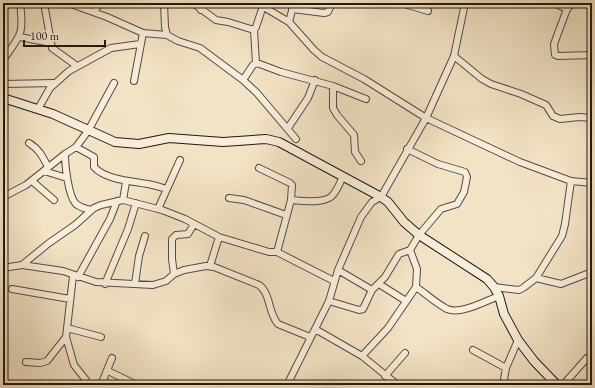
<svg xmlns="http://www.w3.org/2000/svg" width="595" height="388" font-family="'EB Garamond',serif">
<rect width="100%" height="100%" fill="#f3e3c6"/>
<filter id="stains"><feTurbulence type="fractalNoise" baseFrequency=".005" numOctaves="4"/><feColorMatrix values="0 0 0 0 .2 0 0 0 0 .09 0 0 0 0 .02 0 0 0 .5 -.17"/></filter>
<radialGradient id="worn" r=".72"><stop offset=".6" stop-color="#630" stop-opacity="0"/><stop offset="1" stop-color="#630" stop-opacity=".3"/></radialGradient>
<g fill="none" stroke-linecap="round" stroke-linejoin="round">
<defs>
<path id="street" d="M44 3 52 48 77 66
M68 3 107 17 143 33 167 35
M164 3 165 27 167 35 178 41 200 48 243 80 257 93 296 139
M193 3 216 20 228 22 254 30 256 27 264 3
M401 3 428 11
M554 3 567 9 573 3
M262 6 289 22 314 50 322 57 364 79 426 118 520 162 571 181 592 183
M292 9 324 13 328 12 332 3
M567 9 554 44 555 55 558 56 592 55
M201 10 205 3
M94 12 100 3
M289 22 294 3
M254 30 256 63
M20 37 51 43
M454 56 482 79 491 84 521 94 546 105 553 116 560 119 579 117 592 118
M3 60C21 34 24 35 20 3
M243 80 253 65 257 63 281 72 333 86 366 99
M134 81 143 33
M3 84 54 83
M333 86V108L337 115 354 135 355 152 361 161
M38 109 50 88 69 71 111 48 140 44
M288 128 308 98 315 80
M29 143C39 149 43 157 48 167
M76 147 94 157V167C106 180 131 181 148 184 154 185 160 187 166 189
M65 154C65 164 68 196 76 204 80 207 86 209 91 210
M259 168 290 183 292 185 291 200 277 252
M44 171 67 178
M32 181 54 200
M3 197 26 185 65 154 76 147 88 131 114 83
M229 198 244 200 286 215
M123 200 126 182
M291 200C302 201 324 204 332 196 337 191 340 183 343 176
M158 209 180 160
M22 265 63 271 96 282 153 285 166 281 174 274 184 270 206 266 214 267 259 285C271 294 268 313 278 324L310 337
M210 266 219 237
M3 268 22 265 49 243 75 225 94 208 101 205 123 200 162 210 185 219 219 237 269 252H277L334 281
M338 270 372 290
M174 274 172 259V239L176 235 188 234 194 224
M73 276 66 337 74 365 86 380 85 385
M78 277 110 219 117 201
M536 278 561 284 592 272
M105 284 128 229 136 203
M135 284 139 256 145 236
M379 284 406 301
M416 287C426 294 436 303 447 309 461 315 485 301 499 296
M494 287 519 290 523 288 536 278 562 236 565 224 571 181
M12 289 70 299
M329 301 359 310 363 309 372 290 385 277 399 254 410 250 419 235 441 209 457 204 464 192 467 177 465 172 438 164 407 149
M67 328 101 337
M315 329 362 356 394 382 396 385
M473 350 506 368
M362 356 388 328 416 287 417 269 410 250
M26 362 40 363 47 361 66 337
M108 371 137 385
M385 376 405 353
M101 385 112 358
M287 385 329 301 338 270 361 217 372 202 381 197 426 118 454 56 465 3
M503 385 506 368 518 340
M563 385 587 358 592 355"/>
<path id="secondary" d="M3 98 53 114 115 142 139 144 169 138 223 142 266 139 279 142 381 197 388 202 404 222 419 235 487 279 494 287 499 296 504 314 518 340 534 361 557 385"/>
</defs>
<use href="#street" stroke="#564b3e" stroke-width="8"/>
<use href="#secondary" stroke="#211810" stroke-width="10"/>
<use href="#street" stroke="#f7edda" stroke-width="6"/>
<use href="#secondary" stroke="#f7edda" stroke-width="8"/>
</g>
<rect width="595" height="388" fill="none" stroke="#f3e3c6" stroke-width="16"/>
<rect x="4" y="4" width="587" height="380" fill="none" stroke="#211810" stroke-width="2"/>
<rect x="8" y="8" width="579" height="372" fill="none" stroke="#211810"/>
<path d="M24 40v6h81v-6" fill="none" stroke="#211810" stroke-width="2"/>
<text x="30" y="40" font-size="12" fill="#211810" stroke="#f7edda" stroke-width="3" paint-order="stroke">100 m</text>
<rect width="100%" height="100%" filter="url(#stains)"/>
<rect width="100%" height="100%" fill="url(#worn)"/>
</svg>
